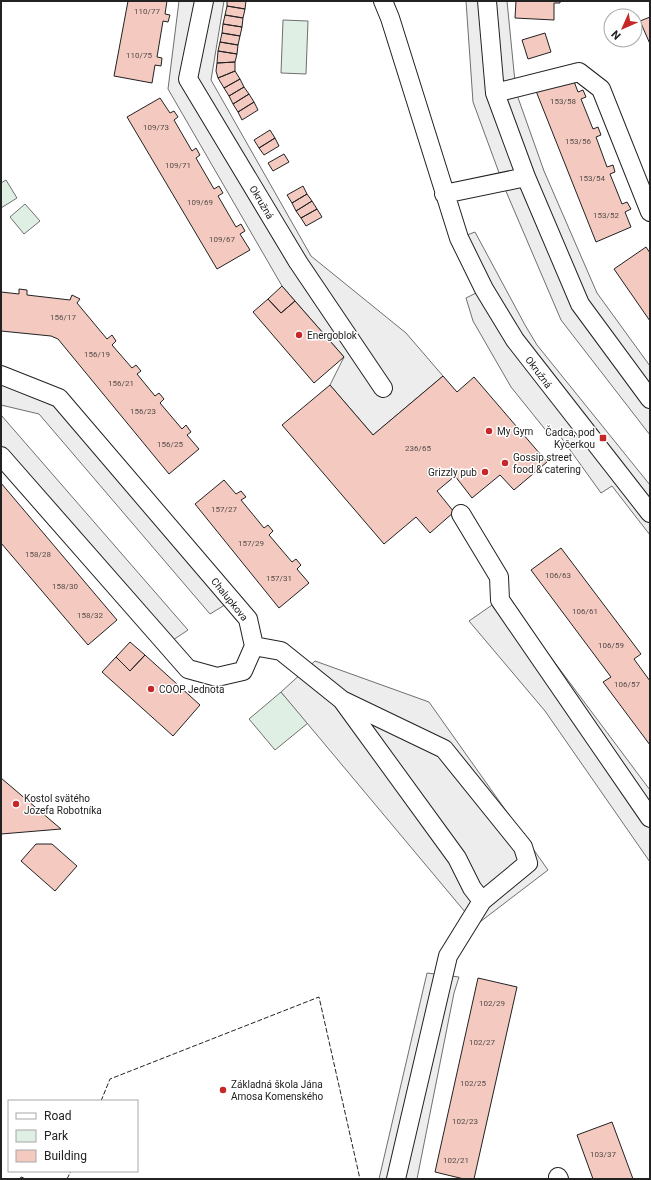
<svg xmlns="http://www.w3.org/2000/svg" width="651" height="1180" font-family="Roboto,sans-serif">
<rect width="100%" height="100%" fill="#fff"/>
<path fill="#e0efe3" stroke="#6f6f6f" d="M283 20 308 21 306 74 281 73Z
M6 180 17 198 1 208V183Z
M25 204 40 221 24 234 10 217Z
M281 692 308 723 275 750 249 719Z"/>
<path fill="#ededed" stroke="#6f6f6f" d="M179 1H224L211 80 311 256 406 333 443 376 373 435 330 385 344 357 282 286 168 89Z
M466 1H507L516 92 544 171 597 293 650 366V435L561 320 505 189 473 102Z
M475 232 525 325 537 345 650 485V535L612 486 601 493 555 429 548 433 511 387 473 321 466 298 484 289 459 238Z
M1 375 59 398 233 600 210 614 39 414 1 405Z
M1 415 188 630 167 644 1 453Z
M505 596 650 790V862L545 711 469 621Z
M315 661 429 702 548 870 476 925 281 692Z
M427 973 459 977 454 993 417 1179H379Z"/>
<path fill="#f3c9c0" stroke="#222" d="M128 1H167L165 14 170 15 168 22 163 21 157 57 162 58 161 66 155 65 152 83 114 76Z
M227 1H246L245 9 227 6Z
M516 1H560V3H554V20L515 18Z
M227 6 245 9 243 18 225 15Z
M225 15 243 18 242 27 223 24Z
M650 17V44L640 21Z
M223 24 242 27 240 36 222 33Z
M222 33 240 36 238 45 220 42Z
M545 33 551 52 528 59 522 40Z
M220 42 238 45 237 54 218 51Z
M218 51 237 54 235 62 217 63Z
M235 62V71L218 78 216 71 217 63Z
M235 71 240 79 224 88 218 78Z
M572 76 578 92 583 90 586 97 581 99 593 129 598 127 601 135 596 137 607 167 613 165 615 172 610 174 622 204 627 202 631 209 625 212 631 227 596 242 536 91Z
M240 79 244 87 229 96 224 88Z
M244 87 249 94 233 104 229 96Z
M249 94 254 102 238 112 233 104Z
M160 98 170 113 174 111 178 117 174 120 192 151 196 148 200 155 196 158 214 189 219 186 223 193 218 196 236 227 241 224 245 231 240 234 250 250 217 269 127 117Z
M254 102 258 110 242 120 238 112Z
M270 130 275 138 259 148 254 140Z
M275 138 279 146 264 155 259 148Z
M284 154 289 162 273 171 268 163Z
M303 186 307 194 292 203 287 195Z
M307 194 312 201 296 211 292 203Z
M312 201 317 209 301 218 296 211Z
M317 209 322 217 306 226 301 218Z
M646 247 650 253V321L614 269Z
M282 286 295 301 281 313 268 299Z
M19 289 27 290V295L70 300 72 295 80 299 77 303 107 339 112 335 116 341 112 345 132 368 136 365 141 371 137 374 155 396 159 393 164 399 160 403 182 429 186 425 191 432 187 435 199 449 169 474 58 339 51 336 1 331V292L19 294Z
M268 299 281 313 295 301 344 357 314 383 253 312Z
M443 376 457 392 474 377 547 462 514 490 500 475 472 498 455 476 437 491 454 512 430 533 416 517 384 544 282 425 330 385 373 435Z
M224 480 236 494 241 491 246 497 241 500 264 528 268 525 273 531 269 535 292 562 296 559 301 565 297 569 309 583 279 608 195 504Z
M1 483 117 620 88 645 1 543Z
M561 548 641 654 634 659 650 681V745L603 682 611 677 531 570Z
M130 642 145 655 130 671 116 657Z
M145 655 200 705 173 736 102 672 116 657 130 671Z
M1 778 61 829 1 834Z
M36 844H52L77 866 55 891 21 861Z
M478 978 517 987 474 1179H464L435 1172Z
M612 1122 633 1179H593L577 1135Z"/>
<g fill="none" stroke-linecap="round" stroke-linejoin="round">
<defs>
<path id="minor" d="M204 1 188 79 298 262 383 388
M383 1 390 18 459 238 484 289 515 340 650 513
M487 1 495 93 526 177
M495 93 579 72 601 89 650 212
M444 194 526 177 580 304 650 399
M1 375 59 398 248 619 254 646 243 671 217 677 188 669 1 456
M461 514 499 577 500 600 650 818
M254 646 281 651 342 700 457 858 472 888 482 901
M342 700 444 749 523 847 528 863 482 901 448 956 396 1179
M558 1177 559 1179"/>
</defs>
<use href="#minor" stroke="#222" stroke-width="20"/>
<use href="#minor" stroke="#fff" stroke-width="18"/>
<path stroke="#222" stroke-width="1" stroke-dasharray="5 2" stroke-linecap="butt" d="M101 1101 110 1079 319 997 360 1179
M20 1179 21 1177 27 1179
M67 1179 71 1171"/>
</g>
<g fill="#c62828" stroke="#fff" stroke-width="1.5">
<circle cx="299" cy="335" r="4"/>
<circle cx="489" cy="431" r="4"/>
<rect x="599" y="434" width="8" height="8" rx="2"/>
<circle cx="505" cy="463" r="4"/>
<circle cx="485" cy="472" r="4"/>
<circle cx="151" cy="689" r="4"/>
<circle cx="16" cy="804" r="4"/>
<circle cx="223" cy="1090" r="4"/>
</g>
<g text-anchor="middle" stroke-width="3" stroke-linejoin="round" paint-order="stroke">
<g font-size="8" fill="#564c4a">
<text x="147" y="14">110/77</text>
<text x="139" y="58">110/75</text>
<text x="563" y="104">153/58</text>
<text x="156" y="130">109/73</text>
<text x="578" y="144">153/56</text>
<text x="178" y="168">109/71</text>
<text x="592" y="181">153/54</text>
<text x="200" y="205">109/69</text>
<text x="606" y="218">153/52</text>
<text x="222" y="242">109/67</text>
<text x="63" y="320">156/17</text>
<text x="97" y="357">156/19</text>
<text x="121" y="386">156/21</text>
<text x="143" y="414">156/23</text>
<text x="170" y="447">156/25</text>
<text x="418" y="451">236/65</text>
<text x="224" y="512">157/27</text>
<text x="251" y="546">157/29</text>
<text x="38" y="557">158/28</text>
<text x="558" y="578">106/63</text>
<text x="279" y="581">157/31</text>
<text x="65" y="589">158/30</text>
<text x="585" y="614">106/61</text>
<text x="90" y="618">158/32</text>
<text x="611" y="648">106/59</text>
<text x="627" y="687">106/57</text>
<text x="492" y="1006">102/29</text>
<text x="482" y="1045">102/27</text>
<text x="473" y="1086">102/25</text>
<text x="465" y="1124">102/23</text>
<text x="603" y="1157">103/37</text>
<text x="456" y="1163">102/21</text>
</g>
<g font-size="10" fill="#222" stroke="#fff">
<text transform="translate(262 202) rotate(59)" y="4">Okružná</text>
<text transform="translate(539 372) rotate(53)" y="4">Okružná</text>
<text transform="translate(230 599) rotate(51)" y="4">Chalupkova</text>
</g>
<g font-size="10" fill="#222" stroke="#fff" text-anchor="start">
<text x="307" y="339">Energoblok</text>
<text x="497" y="435">My Gym</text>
<text x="595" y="436" text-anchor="end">Čadca, pod<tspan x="595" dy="12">Kyčerkou</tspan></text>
<text x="513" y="461">Gossip street<tspan x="513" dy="12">food &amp; catering</tspan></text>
<text x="477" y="476" text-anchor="end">Grizzly pub</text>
<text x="159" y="693">COOP Jednota</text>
<text x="24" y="802">Kostol svätého<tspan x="24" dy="12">Jozefa Robotníka</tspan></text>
<text x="231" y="1088">Základná škola Jána<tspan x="231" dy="12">Amosa Komenského</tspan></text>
</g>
</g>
<rect width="651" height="1180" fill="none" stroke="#222222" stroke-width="4"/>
<rect x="8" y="1100" width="130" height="72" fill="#ffffff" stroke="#a7a7a7"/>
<rect x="16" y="1113" width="20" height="6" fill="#ffffff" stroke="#a7a7a7"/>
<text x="44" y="1120" font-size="12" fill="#222222">Road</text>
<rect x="16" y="1130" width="20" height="12" fill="#e0efe3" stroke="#a7a7a7"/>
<text x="44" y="1140" font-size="12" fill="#222222">Park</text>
<rect x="16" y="1150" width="20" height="12" fill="#f3c9c0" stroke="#a7a7a7"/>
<text x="44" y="1160" font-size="12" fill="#222222">Building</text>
<g transform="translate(623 28) rotate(225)"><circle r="19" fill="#ffffff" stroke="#a7a7a7"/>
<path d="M0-3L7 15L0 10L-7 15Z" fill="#c62828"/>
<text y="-6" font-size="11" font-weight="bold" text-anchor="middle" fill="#222222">N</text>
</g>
</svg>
